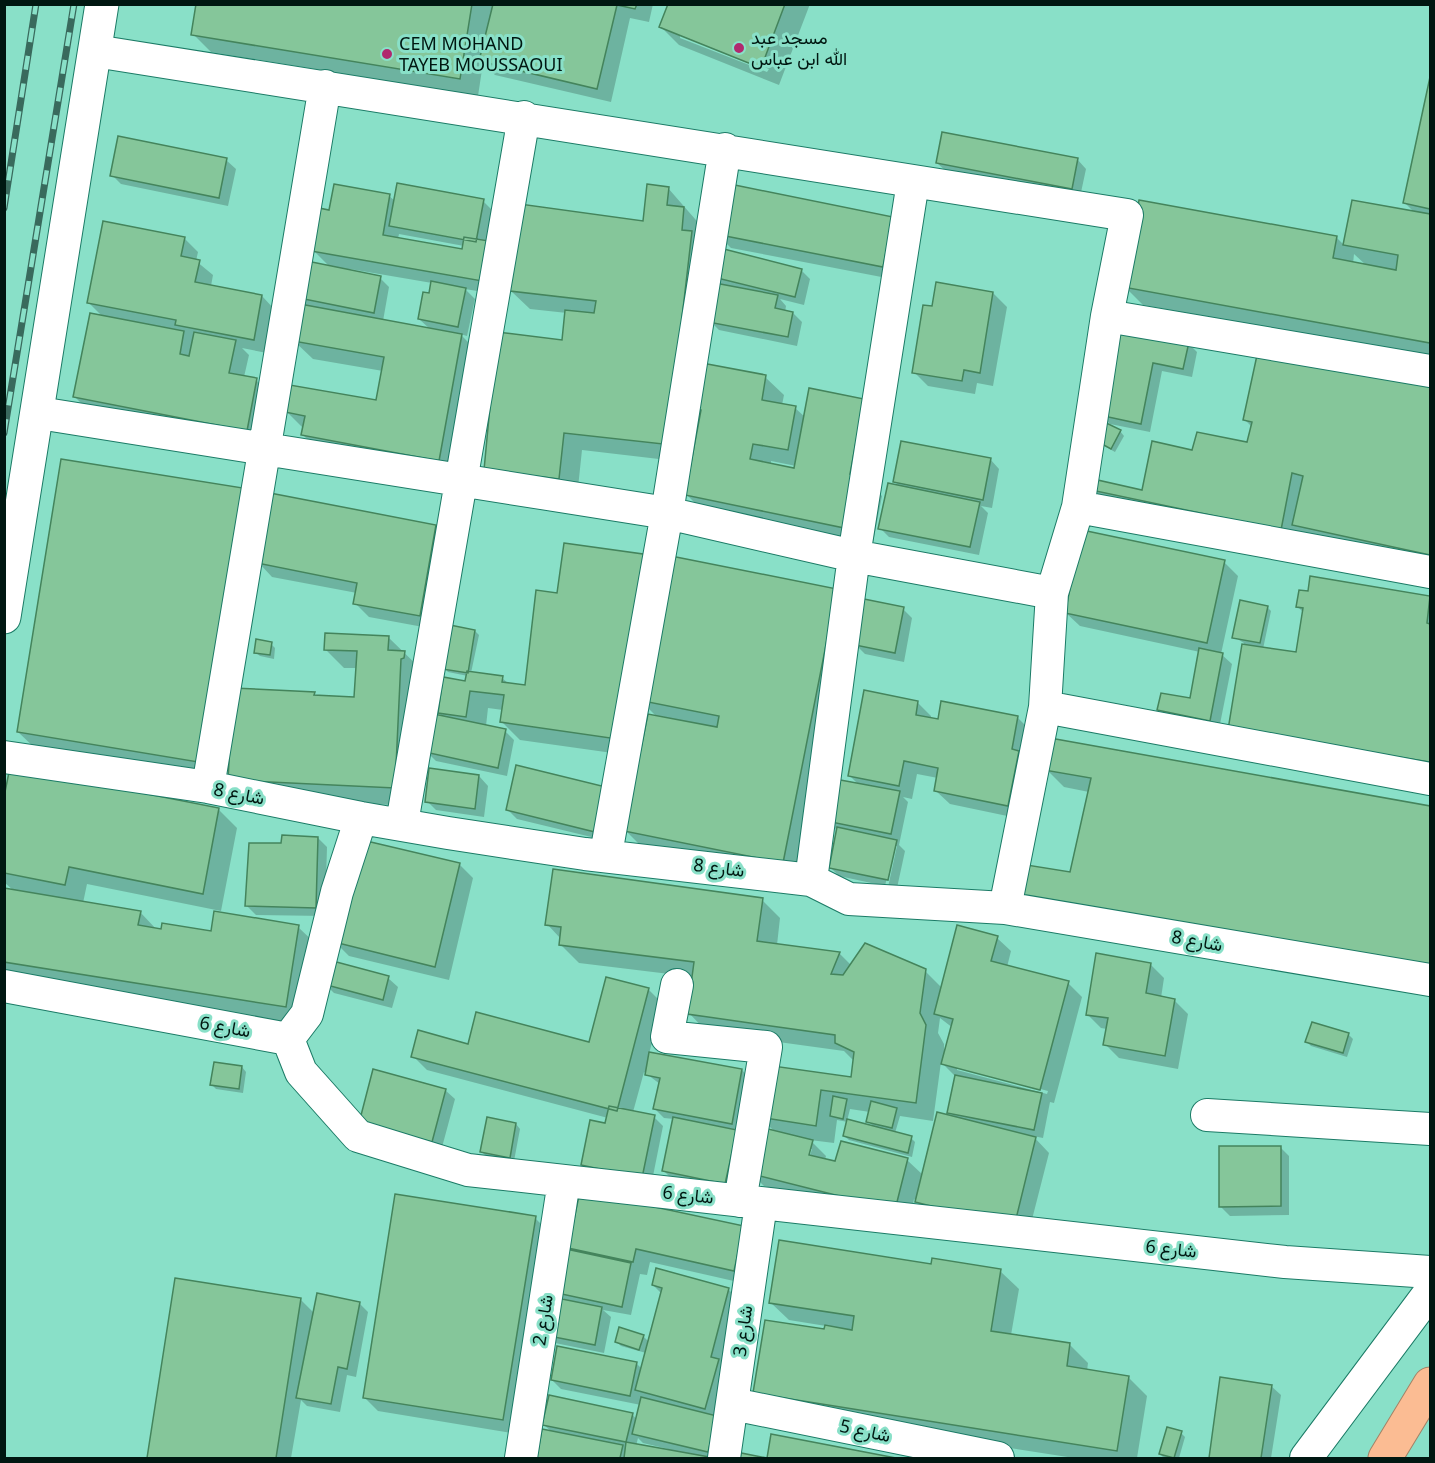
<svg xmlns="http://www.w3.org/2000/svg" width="1435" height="1463" font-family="'Noto Sans',Vazirmatn,sans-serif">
<rect width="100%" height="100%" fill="#89e0c8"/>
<path fill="#0003" fill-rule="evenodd" d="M198 4H653L649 22 630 18 611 102 495 75 483 63 478 96 211 52 193 34Z
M669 4H810L779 85 679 45 661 27ZM680 34 769 69 767 72 680 38Z
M1430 84V357L1143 305 1125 287 1336 237 1345 246 1353 202 1415 213 1405 203ZM1354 254 1367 266 1353 264Z
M1077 159 1086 169 1080 197 947 172 937 163Z
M226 160 236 169 228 206 121 184 112 175Z
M668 188 702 227 701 364 765 377 784 395 782 405 795 408 805 417 882 419 870 484 882 496 872 548 705 513 686 494 693 463 582 450 577 497 503 488 563 341 567 313 530 309 511 291 645 223ZM696 409 702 415 693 462H690ZM771 461 796 466 795 469 771 465Z
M389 196 395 201H483L492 210 486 242 495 294 465 289 475 299 467 336 460 334 479 353 457 478 321 453 303 435 304 429 287 412 377 402 383 371 313 359 294 341 296 297 330 267 313 250 330 212ZM399 234 464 246 463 251 398 239ZM350 269 432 283 419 319 430 329 383 321 389 287 380 278 350 271Z
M892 219 897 280 731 248 717 234Z
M184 238 198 252 196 261 213 275 211 286 262 296 275 310 267 353 242 348 249 355 244 377 256 380 270 394 260 444 89 411 75 397 103 317 89 303Z
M801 270 810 279 804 305 780 299 786 306 785 312 793 313 802 322 797 346 719 330 710 321 722 286 711 275Z
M993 293 1007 307 993 386 977 383 975 394 928 386 914 372 934 308Z
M1118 329 1188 343 1197 352 1192 377 1162 371 1150 432 1110 424 1101 415Z
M1430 384V568L1111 508 1093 489 1143 491 1194 452 1248 444 1252 427 1244 419Z
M1120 431 1124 436 1115 452 1097 442Z
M990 459 999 469 992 508 981 506 988 513 979 555 889 537 880 528 900 487 895 482Z
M260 508 216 779 37 750 18 732Z
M436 526 450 540 434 629 369 617 355 603 357 593 272 577 259 563Z
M1224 562 1238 576 1221 654 1232 664 1219 729 1168 719 1159 710 1191 700 1200 652 1080 626 1066 613Z
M1311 578 1430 597V777L1230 730 1244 643 1234 637 1267 607 1271 611 1263 649 1297 654 1304 613 1297 606 1309 593Z
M837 590 801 880 644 849 626 831 641 757 520 740 502 722 503 710 488 708 486 726 505 731 514 740 507 776 436 761 427 752 444 718 439 713 467 682 468 676 448 672 444 668 475 631 479 635 471 673 502 678 509 684 526 687 558 594ZM649 709 657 717 648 715Z
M903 609 912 618 904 662 865 654 856 645Z
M388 637 423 671 413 806 248 798 314 694 317 697 356 699 357 668H344L326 650Z
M271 644 275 648 274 659 260 656 255 652Z
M917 702 931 716V719L1017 717 1031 731 1022 819 950 804 936 791 938 778 917 774 912 799 903 797 908 802 899 845 905 851 897 888 888 887 897 846H894L885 886 839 876 830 867 837 830 828 821 859 785 849 775Z
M1051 740 1430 808V989L1071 874 1089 792 1064 787 1046 769Z
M11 769 219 810 237 828 221 911 87 884 83 903 140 912 158 931 212 932 298 927 317 945 304 1025 4 976V890L14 891 4 882V805Z
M479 776 488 786 484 817 436 810 427 801Z
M622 799 612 842 517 819 508 810Z
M318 838 327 847 325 916 256 915 247 906 283 845Z
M459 864 473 878 449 980 349 956 335 942Z
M762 900 780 918 777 945 840 954 851 965 925 971 942 988 997 938 1011 951 1007 967 1068 983 1082 997 1054 1103 1050 1102 1043 1138 1033 1136 1049 1153 1027 1239 930 1215 914 1199 909 1223 764 1186 750 1172 776 1133 760 1117 768 1067 853 1079 855 1062 844 1051 707 1032 689 1013 694 977 579 963 561 945V939L547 924ZM940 1018 953 1028 944 1061V1044L938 1033ZM941 1062 956 1077 949 1112 955 1118 923 1175 907 1160 836 1163 825 1160 826 1156 810 1140 834 1143 837 1120 848 1122 844 1136 849 1140 912 1157 915 1142 911 1138 895 1133 900 1116 933 1121ZM957 1067 1048 1091 1047 1094 957 1070ZM850 1109 870 1112 868 1121 875 1128 847 1121ZM809 1149H812L808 1162Z
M1150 964 1164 978 1161 998 1174 1000 1188 1014 1178 1069 1119 1058 1105 1044 1107 1029 1101 1028 1087 1014Z
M388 978 398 987 392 1008 334 993 325 984Z
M648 989 662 1003 649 1054 742 1070 751 1080 734 1193 673 1180 664 1171 674 1119 664 1118 655 1109 660 1084 644 1072 633 1112 654 1117 663 1126 651 1186 592 1174 583 1165 608 1118 427 1070 413 1056 469 1045 590 1044Z
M1313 1024 1349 1035 1353 1039 1347 1057 1311 1046 1307 1042Z
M242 1067 246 1072 243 1093 216 1089 212 1085Z
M445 1090 455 1099 441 1151 370 1131Z
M516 1124 520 1129 514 1161 486 1156 481 1151Z
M1280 1147 1289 1156V1215L1230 1216 1220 1206Z
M535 1218 549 1232 517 1434 378 1411 364 1397Z
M743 1227 747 1284 650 1262 647 1275 640 1274 631 1315 603 1310 611 1317 604 1353 555 1343 546 1334 566 1301 558 1293 575 1253 570 1248Z
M1000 1271 1019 1289 1011 1335 1070 1345 1088 1363 1087 1371 1129 1378 1147 1396 1137 1458H1074L773 1411 754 1392 825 1331 826 1326 789 1320 770 1302Z
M176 1280 300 1299 314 1313 359 1303 368 1312 356 1377 347 1375 340 1412 307 1406 301 1400 291 1458H149Z
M653 1285 728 1289 742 1303 718 1458H534L552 1432 544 1425 632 1414 637 1420 641 1405 561 1389 552 1380 636 1363 642 1369 646 1353 621 1346 617 1342 643 1336 649 1342 662 1294ZM638 1438 643 1443 668 1449 667 1451 636 1446Z
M1221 1378 1271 1386 1281 1395 1271 1458H1210Z
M1181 1433 1185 1437 1179 1458H1164L1160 1454Z
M772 1436 888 1458H768Z"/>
<path fill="#85c69a" stroke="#44845c" stroke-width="1.5" d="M196 4H472L460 79 191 35Z
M493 4H637L635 9 617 5 597 89 479 61Z
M668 4H785L761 68 659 27Z
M1430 77V209L1403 203Z
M942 132 1078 158 1072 189 936 163Z
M118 136 227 158 219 198 110 176Z
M397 183 484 199 476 242 389 226Z
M725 183 893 217 883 267 715 234Z
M334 184 390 194 383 235 462 249 464 237 489 241 482 281 311 251 319 208 329 210Z
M647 184 669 187 667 205 684 207 682 230 692 231 682 318 687 319 672 445 564 433 559 479 484 470 497 332 562 340 565 310 594 313 596 301 510 291 520 204 643 221Z
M1139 200 1337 236 1333 258 1396 270 1398 255 1343 245 1352 200 1430 214V343L1123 287Z
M103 221 185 237 181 256 200 260 195 282 262 295 254 340 175 325 176 320 87 303Z
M716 247 802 269 795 297 709 276Z
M302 260 381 276 374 313 294 297Z
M431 281 466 288 458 327 418 319 423 292 429 293Z
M936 282 993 292 980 373 964 370 962 381 912 373 923 305 932 306Z
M715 283 778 295 775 308 793 312 788 337 708 322Z
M300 304 462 334 439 461 301 435 305 416 285 412 290 385 376 400 384 357 293 341Z
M90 313 184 331 180 354 189 356 194 332 236 340 229 373 257 378 247 431 73 397Z
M1117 327 1189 342 1183 369 1153 363 1141 424 1099 415Z
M1259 346 1430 382V555L1292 525 1303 476 1292 473 1281 530 1091 490 1093 479 1142 490 1152 441 1192 450 1197 432 1247 442 1252 422 1243 420Z
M702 363 766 375 762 400 796 406 788 450 753 444 750 459 794 468 809 388 864 399 850 474 864 476 854 530 685 495 701 410 693 408Z
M1100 420 1121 430 1111 449 1091 438Z
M901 441 991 458 983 500 893 482Z
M61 459 243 488 198 762 17 732Z
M888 483 980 502 970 547 878 529Z
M270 493 436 525 420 616 353 604 357 583 257 563Z
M1082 530 1225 560 1207 643 1065 613Z
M564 543 650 555 624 740 500 722 504 695 470 691 466 717 438 713 443 677 465 681 467 671 503 676 502 682 525 685 536 590 557 593Z
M666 555 837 589 783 863 624 831 648 714 717 727 719 716 638 700Z
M1310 576 1430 596 1427 623 1430 624V762L1228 730 1242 644 1296 652 1303 608 1296 607 1299 590 1308 591Z
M864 599 904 607 895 653 855 645Z
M1240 600 1268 606 1260 643 1232 638Z
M450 625 475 630 468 673 442 669Z
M325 633 389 636 388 650 405 651 404 658 401 659 395 788 228 780 233 688 315 692 314 695 354 697 357 651 324 650Z
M256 639 272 642 270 655 254 653Z
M1199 648 1223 653 1210 721 1157 710 1161 693 1190 698Z
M864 690 918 701 916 715 938 719 941 701 1018 716 1012 749 1019 751 1008 806 934 791 938 768 904 761 899 786 848 776Z
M434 714 506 729 498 768 425 752Z
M1050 738 1430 806V975L1020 902 1027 865 1070 872 1091 778 1044 770Z
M516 765 614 789 603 834 506 810Z
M10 767 219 808 203 894 69 867 65 885 4 873V797Z
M429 768 479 775 475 809 425 802Z
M835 779 900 791 891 834 826 821Z
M837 827 897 840 888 880 829 868Z
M282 835 318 837 316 908 245 906 249 843H281Z
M358 839 460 863 435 967 334 942Z
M553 869 763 898 757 941 840 952 831 974 843 975 865 943 926 969 920 1013 926 1025 916 1103 821 1090 816 1126 759 1117 766 1065 851 1077 854 1052 835 1043V1035L687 1014 694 962 559 945 561 927 545 925Z
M4 888 141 911 138 925 161 929 162 923 211 931 214 911 299 925 286 1007 4 962Z
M957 925 998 936 991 961 1069 981 1040 1090 941 1064 953 1019 934 1014Z
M1096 953 1151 963 1146 993 1175 999 1165 1056 1103 1045 1108 1018 1086 1015Z
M329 960 389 976 383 1000 323 984Z
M606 977 649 988 617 1111 411 1057 418 1030 468 1044 476 1012 589 1042Z
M1312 1022 1349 1033 1343 1053 1305 1042Z
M649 1052 742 1069 732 1124 653 1109 660 1078 645 1075Z
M214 1062 242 1066 239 1089 210 1085Z
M373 1069 446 1089 432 1142 359 1123Z
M955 1075 1042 1093 1034 1130 947 1113Z
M833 1096 847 1099 843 1119 830 1116Z
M871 1101 897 1108 892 1128 866 1122Z
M609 1106 655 1115 642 1178 581 1165 590 1120 605 1123Z
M937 1112 1036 1137 1014 1227 915 1202Z
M487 1117 516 1123 510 1158 480 1152Z
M673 1117 737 1130 725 1184 662 1171Z
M847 1119 912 1136 908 1153 843 1136Z
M760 1127 813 1140 809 1155 835 1161 841 1141 908 1158 895 1210 748 1173Z
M1219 1146H1281V1206L1219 1207Z
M580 1191 744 1226 734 1271 636 1249 633 1262 568 1248Z
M395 1194 536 1216 503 1420 363 1398Z
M779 1240 931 1264 932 1258 1001 1269 991 1331 1070 1343 1067 1366 1129 1376 1117 1451 753 1393 765 1320 824 1329 825 1325 852 1330 854 1316 769 1303Z
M566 1249 631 1263 622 1307 557 1293Z
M656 1268 729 1288 711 1357 719 1359 705 1409 635 1390 662 1288 652 1285Z
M175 1278 301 1298 276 1458H147Z
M317 1293 360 1302 347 1369 338 1367 331 1404 296 1398Z
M552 1297 602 1307 595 1345 544 1335Z
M619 1327 644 1335 639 1350 615 1342Z
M557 1346 637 1362 630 1396 551 1380Z
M1220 1377 1272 1385 1261 1458H1209Z
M549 1395 633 1413 626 1442 542 1425Z
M641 1397 717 1416 708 1452 632 1434Z
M1167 1427 1182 1431 1174 1458 1159 1454Z
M542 1429 623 1445 620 1458H533L534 1450 538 1451Z
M771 1434 896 1458H740L741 1453 767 1458Z
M626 1442 715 1458H624Z"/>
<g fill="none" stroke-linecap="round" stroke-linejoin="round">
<defs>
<path id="street" d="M95 51 1127 215 1107 316 1078 507 1052 593 1045 707 1005 908
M1107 316 1430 371
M39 413 667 513 854 556 1052 593
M1078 507 1430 572
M1045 707 1430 779
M4 757 208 787 361 818 448 833 585 854 811 880 849 899 1005 908 1430 980
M208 787 325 86
M402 823 524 117
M606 854 667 513 725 149
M811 880 854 556 913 182
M677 985 667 1037 766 1047 740 1201
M4 986 288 1039 301 1072 358 1136 468 1170 1285 1262 1430 1272
M288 1039 307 1014 337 892 361 818
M1207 1115 1430 1129
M733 1404 998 1458
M521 1458 564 1181
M724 1458 761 1204
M1306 1458 1430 1292"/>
<path id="secondary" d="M4 617 102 4"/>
<path id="highway" d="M1385 1458 1430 1384"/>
</defs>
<use href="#street" stroke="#1b7b66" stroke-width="34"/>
<use href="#secondary" stroke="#1b7b66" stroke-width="35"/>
<use href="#highway" stroke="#a38266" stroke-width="35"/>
<use href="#street" stroke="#fff" stroke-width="32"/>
<use href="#secondary" stroke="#fff" stroke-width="33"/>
<use href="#highway" stroke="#fbbc93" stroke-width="33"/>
<defs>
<path id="rail" d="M4 208 36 4
M4 433 74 4"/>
</defs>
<use href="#rail" stroke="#396a5d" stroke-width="7"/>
<use href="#rail" stroke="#89e0c8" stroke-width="4.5" stroke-dasharray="14" stroke-linecap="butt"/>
</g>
<g fill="#b0296e" stroke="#89e0c8" stroke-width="2">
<circle cx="739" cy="48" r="6"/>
<circle cx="387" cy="54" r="6"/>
</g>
<g text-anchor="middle" stroke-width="6" stroke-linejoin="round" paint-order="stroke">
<g font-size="18" fill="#001711" stroke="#89e0c8" text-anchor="start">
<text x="751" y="44">مسجد عبد<tspan x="751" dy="21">الله ابن عباس</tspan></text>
<text x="399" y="50">CEM MOHAND<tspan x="399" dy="21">TAYEB MOUSSAOUI</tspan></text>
</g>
<g font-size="18" fill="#001711" stroke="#89e0c8">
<text transform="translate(239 794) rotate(11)" y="6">شارع 8</text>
<text transform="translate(719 868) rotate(7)" y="6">شارع 8</text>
<text transform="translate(1197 941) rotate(10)" y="6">شارع 8</text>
<text transform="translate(225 1027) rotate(10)" y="6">شارع 6</text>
<text transform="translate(688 1195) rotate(6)" y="6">شارع 6</text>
<text transform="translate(1171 1249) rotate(6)" y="6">شارع 6</text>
<text transform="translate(543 1320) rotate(-81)" y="6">شارع 2</text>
<text transform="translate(743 1331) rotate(-82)" y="6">شارع 3</text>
<text transform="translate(865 1431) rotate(12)" y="6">شارع 5</text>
</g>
</g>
<rect width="1435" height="1463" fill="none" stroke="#001711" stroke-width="12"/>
</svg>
